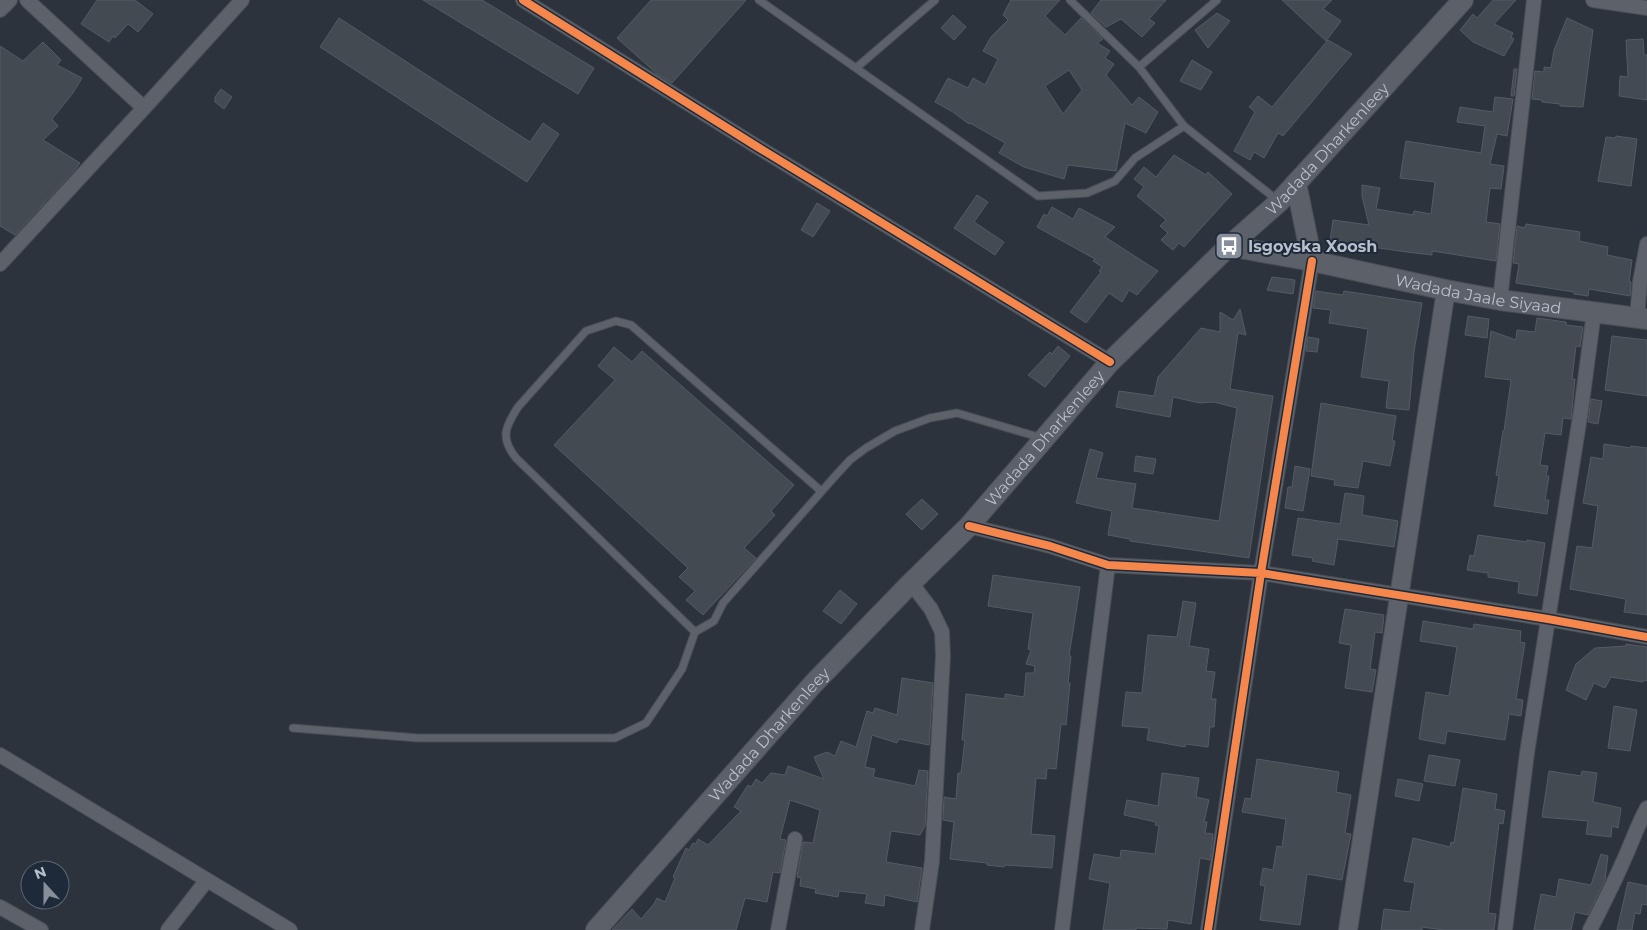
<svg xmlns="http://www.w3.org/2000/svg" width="1647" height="930" font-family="Montserrat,sans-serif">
<rect width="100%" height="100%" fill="#2c333d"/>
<path fill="#444a52" stroke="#545b64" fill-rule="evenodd" d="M97 0H135L153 14 138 32 128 24 115 38 113 36 109 42 81 24Z
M423 0H482L594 68 578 94Z
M651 0H746L672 83 657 74 617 38Z
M1011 0H1060L1045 16 1065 35 1081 18 1103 39 1097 43 1110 51 1105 58 1114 64 1106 75 1132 105 1139 97 1158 112 1146 133 1125 123 1116 171 1068 165 1064 179 1024 167 999 153 1005 143 970 123 969 124 953 112 935 102 948 78 968 88 973 78 985 85 998 59 983 51 991 37 1008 20 1003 15ZM1069 70 1082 90 1063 114 1045 86Z
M1101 0H1166L1149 19 1155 23 1142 37 1121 19 1106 27 1091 13Z
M1282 0H1332L1323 9 1341 21 1326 41Z
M1493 0H1516L1494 24 1513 33 1511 37 1514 39 1504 56 1473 42 1460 30 1473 14 1477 18Z
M1217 13 1230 21 1208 48 1195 30Z
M953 15 966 27 954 40 941 28Z
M339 18 530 142 543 123 559 134 527 182 320 47Z
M1567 18 1593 30 1583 107 1560 106V104L1542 102V100L1532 99 1535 71 1544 72V67L1551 68 1554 50Z
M1643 39 1644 55H1647V100L1619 96 1620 76 1628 77 1626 40Z
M1328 40 1352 54 1283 136 1278 133 1264 158 1254 152 1250 160 1234 151 1255 112 1249 107 1258 96 1272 107Z
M43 42 61 60 57 65 82 78 73 93 52 119 58 126 43 140 80 163 74 171 15 235 0 226V46L23 61Z
M1192 60 1212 72 1201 90 1180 81Z
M1514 69H1517L1514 96H1511Z
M221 89 232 97 224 109 215 102V97Z
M1495 97 1513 99 1507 136 1497 134 1490 164 1504 166 1501 189 1490 188 1486 222 1500 224 1496 261 1432 251V255L1407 252 1330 241 1333 220 1369 225 1362 196V185L1380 188 1376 209 1413 215 1414 211 1431 214 1435 182 1400 178 1406 141 1481 153 1485 126 1457 122 1460 107 1493 112Z
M1616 136 1637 139 1631 186 1598 181 1606 137 1615 138Z
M1174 155 1206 175 1208 172 1232 194 1184 247 1179 243 1173 250 1161 240 1168 233 1160 226 1166 220 1137 196 1144 187 1134 179 1144 167 1156 177Z
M977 195 988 202 974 222 1004 242 995 255 954 228Z
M817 203 830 211 813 237 801 230Z
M1052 207 1073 219 1079 208 1115 227 1105 237 1158 271 1137 295 1129 290 1122 302 1109 293 1086 323 1070 312 1101 272 1099 271 1102 267 1093 261 1095 259 1037 227 1044 214 1047 216Z
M1526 224 1580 232 1579 241 1608 247 1607 255 1632 260 1629 282H1631L1630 296 1589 289 1588 296 1574 294V292L1516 283 1519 264 1513 263 1517 226 1525 228Z
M1272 277 1295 280 1293 294 1267 290Z
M1316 291 1343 295 1344 291 1422 303 1414 352 1409 410 1386 408 1389 381 1361 377 1368 329 1329 323 1331 310 1313 308Z
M1240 309 1246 335 1238 333 1230 389 1273 396 1249 558 1130 541V539L1108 535 1112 511 1076 503 1090 449 1103 453 1096 478 1136 484 1132 508 1219 521 1237 408 1214 402 1200 403 1173 397 1170 417 1116 407 1119 391 1154 396 1158 377 1201 328 1220 332V312L1233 320Z
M1468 316 1489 319 1487 338 1465 335Z
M1537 318 1566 322V325L1583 327 1580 347 1576 346 1572 379H1575L1571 419 1563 418 1561 435 1545 433 1540 465 1548 466 1546 476H1549L1545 500H1549L1547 514 1494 506 1499 476 1496 475 1503 431H1504L1511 380 1485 377 1491 331 1516 340 1517 330 1535 332Z
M1612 336 1647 340V396L1605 390Z
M1308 337 1319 339 1317 352 1306 351Z
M1058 346 1070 356 1045 387 1028 375 1050 352 1052 354Z
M614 347 632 362 642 351 794 485 771 511 775 515 744 548 756 558 703 615 686 600 695 591 679 577 688 568 554 445 615 380 598 366Z
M1591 399 1602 401 1598 424 1588 422Z
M1321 403 1396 416 1392 441H1395L1390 466 1363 461 1358 488 1334 485 1335 480 1311 476Z
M1604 444 1631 448V446L1647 448V615L1624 612 1626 599 1570 589 1577 546 1592 548 1598 506 1583 503 1591 457 1603 459Z
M1136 456 1156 459 1153 474 1134 471Z
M1295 466 1310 469 1303 511 1285 508 1288 487H1292Z
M1345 493 1364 496 1362 515 1398 521 1394 547 1338 539 1334 565 1312 561 1313 558 1292 555 1298 518 1340 524Z
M922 499 938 514 922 530 906 514Z
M1478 535 1527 542V540L1545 543 1537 596 1518 593 1519 582 1488 577V573L1467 570 1470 555 1474 556Z
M993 575 1080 587 1069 656H1071L1068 683H1070L1066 725 1061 724 1056 769 1047 768 1046 779 1036 778 1031 834 1055 836 1052 868 1005 865 1004 867 987 865V863L950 859 954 822 943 820 944 797 956 799 958 773H961L965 740H962L966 694 1005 699V694L1024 697 1026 673H1034L1035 666 1026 664 1031 650 1028 649 1033 613 988 606Z
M840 590 857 604 841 624 823 611Z
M1183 601 1196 603 1189 646 1209 649 1206 671 1215 672 1211 699H1216L1214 727H1210L1208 747 1186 744 1185 747 1147 740 1149 728 1122 726 1126 692 1142 693 1148 635 1177 637Z
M1345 609 1384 615 1382 633 1375 632 1370 669 1376 670 1372 692 1345 688 1351 645 1339 643Z
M1423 621 1473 629 1474 624 1521 631 1520 642 1525 643 1516 699 1523 700 1521 716 1509 714 1505 740 1447 731 1445 744 1419 739 1426 692 1449 696 1457 647 1420 641Z
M1626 644 1647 647V681L1643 680V682L1611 677 1605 688 1594 683 1586 700 1566 690 1576 664 1595 648 1626 646Z
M902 678 933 683 929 745 899 739 897 743 872 735 865 767 875 769 873 777 915 786 919 770 928 771 925 826 920 835 891 831 886 862 922 868 917 902 885 895 884 906 865 903 867 894 839 891 838 897 815 893 816 889 800 886 801 878 797 877 803 842 813 843 820 810 790 800 780 839 786 840 780 873 773 872 767 902 745 898 736 930H612L632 909 641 919 654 904 657 898 665 902 675 878 673 877 686 848 689 850 693 843 696 844 698 839 708 845 741 811 734 807 748 785 751 787 756 779 762 783 771 773 785 775 788 766 824 779 814 757 827 752 835 756 841 741 856 747 867 711 873 713 875 708 897 715Z
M1614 706 1637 710 1630 751 1608 748Z
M1429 755 1460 760 1455 786 1424 781Z
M1257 759 1339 772 1336 792 1351 795 1345 833 1351 834 1342 880 1307 874 1300 925 1260 920 1265 886 1260 885 1263 868 1273 870 1277 846 1282 847 1286 819 1242 812 1245 798 1251 799Z
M1549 771 1581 776 1582 771 1597 773 1593 802 1621 808 1618 828 1612 826 1611 837 1586 834 1588 821 1542 817Z
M1162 773 1199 778 1196 797 1209 800 1204 822H1207L1205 833 1213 834 1210 860 1200 858 1191 924 1168 920 1167 929 1136 928V930H1103L1110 883 1089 879 1094 854 1120 858 1121 850 1155 854 1159 826 1155 825 1156 822 1124 815 1127 800 1158 806Z
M1398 779 1423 784 1419 801 1395 796Z
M1463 788 1497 794 1495 809 1505 811 1503 824 1499 823 1488 913 1496 914 1494 930H1444L1422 927V930H1381L1384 909 1410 912 1415 883 1404 881 1413 838 1450 847 1451 842 1454 843Z
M1601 854 1608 856 1605 880 1588 915 1575 912 1571 930H1534L1541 894 1556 897 1559 879 1591 885Z
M1628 882 1647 886V905L1642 904 1640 914 1635 913 1632 930H1617Z"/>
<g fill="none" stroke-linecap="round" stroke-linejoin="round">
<defs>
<path id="service" d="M759 0 1038 196 1087 193 1115 181 1135 158 1184 126
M1070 0 1139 67 1184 126 1277 200
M1139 67 1217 0
M856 68 935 0
M695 632 516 458C500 438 505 427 518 407L586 331 616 321 631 325 821 491
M293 728 418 738H615L646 723 682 669 695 632 714 621 723 603 837 474 850 460 866 448 895 431 930 418 957 413 1042 438"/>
<path id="minor" d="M27 0 144 108
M523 0 756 146 1110 362
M1593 0 1647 8
M0 10 10 0
M0 264 144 108 242 0
M1500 300 1534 0
M1637 318 1640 282 1647 244
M969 526 1050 546 1108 565 1261 573 1548 619 1647 637
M911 583 931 609 942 632 943 656 932 861 922 930
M0 755 290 930
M0 907 41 930
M168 930 207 880
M778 930 795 839
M1062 930 1108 565
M1208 930 1261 573 1312 261
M1505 930 1527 753 1581 410 1594 312
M1590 930C1601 908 1612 887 1622 864 1631 845 1637 826 1647 808"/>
<path id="tertiary" d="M1348 930 1446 290"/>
<g id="secondary">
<path d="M1296 183 1312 261"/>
<path id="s1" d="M1229 246 1312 261 1446 290 1500 300 1647 319"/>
<path id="s2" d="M596 930 814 683 911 583 969 526 1110 362 1229 246 1279 202 1463 0"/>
</g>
</defs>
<use href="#service" stroke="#494e55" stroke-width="9"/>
<use href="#minor" stroke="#494e55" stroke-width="16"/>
<use href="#tertiary" stroke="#494e55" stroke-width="20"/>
<use href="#secondary" stroke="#494e55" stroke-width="22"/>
<use href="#service" stroke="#5d626a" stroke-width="7"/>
<use href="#minor" stroke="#5d626a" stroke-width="14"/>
<use href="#tertiary" stroke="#5d626a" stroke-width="18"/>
<use href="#secondary" stroke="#5c6068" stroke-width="20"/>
<defs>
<path id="cycleway" d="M523 0 756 146 1110 362
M969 526 1050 546 1108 565 1261 573 1548 619 1647 637
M1208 930 1261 573 1312 261"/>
</defs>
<use href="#cycleway" stroke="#1e2939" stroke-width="11"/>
<use href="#cycleway" stroke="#f5874c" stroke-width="8"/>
</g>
<defs>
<symbol id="bus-square" viewBox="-11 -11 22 22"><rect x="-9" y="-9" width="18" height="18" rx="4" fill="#868e9b" stroke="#1e2939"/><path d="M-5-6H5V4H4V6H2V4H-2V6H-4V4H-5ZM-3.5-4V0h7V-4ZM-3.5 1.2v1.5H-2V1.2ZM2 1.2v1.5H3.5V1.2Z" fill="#fff"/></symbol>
</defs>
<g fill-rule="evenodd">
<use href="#bus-square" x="1213" y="230" width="32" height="32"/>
</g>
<g text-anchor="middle" stroke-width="4" stroke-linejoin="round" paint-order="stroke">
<g font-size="16" fill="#b7bfcd" stroke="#1e2939">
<text dy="6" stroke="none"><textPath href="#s2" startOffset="1071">Wadada Dharkenleey</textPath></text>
<text dy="6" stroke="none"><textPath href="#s1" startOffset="254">Wadada Jaale Siyaad</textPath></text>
<text dy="6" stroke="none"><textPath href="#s2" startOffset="666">Wadada Dharkenleey</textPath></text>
<text dy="6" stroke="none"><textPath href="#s2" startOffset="261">Wadada Dharkenleey</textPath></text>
</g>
<g font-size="16" font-weight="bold" fill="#b7bfcd" stroke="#1e2939" text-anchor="start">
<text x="1248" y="252">Isgoyska Xoosh</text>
</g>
</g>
<g transform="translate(45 885) rotate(339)"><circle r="24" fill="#1e2939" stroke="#5b6574"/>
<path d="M0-4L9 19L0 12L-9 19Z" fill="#868e9b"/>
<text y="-8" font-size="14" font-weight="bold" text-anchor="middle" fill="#b7bfcd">N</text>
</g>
</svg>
